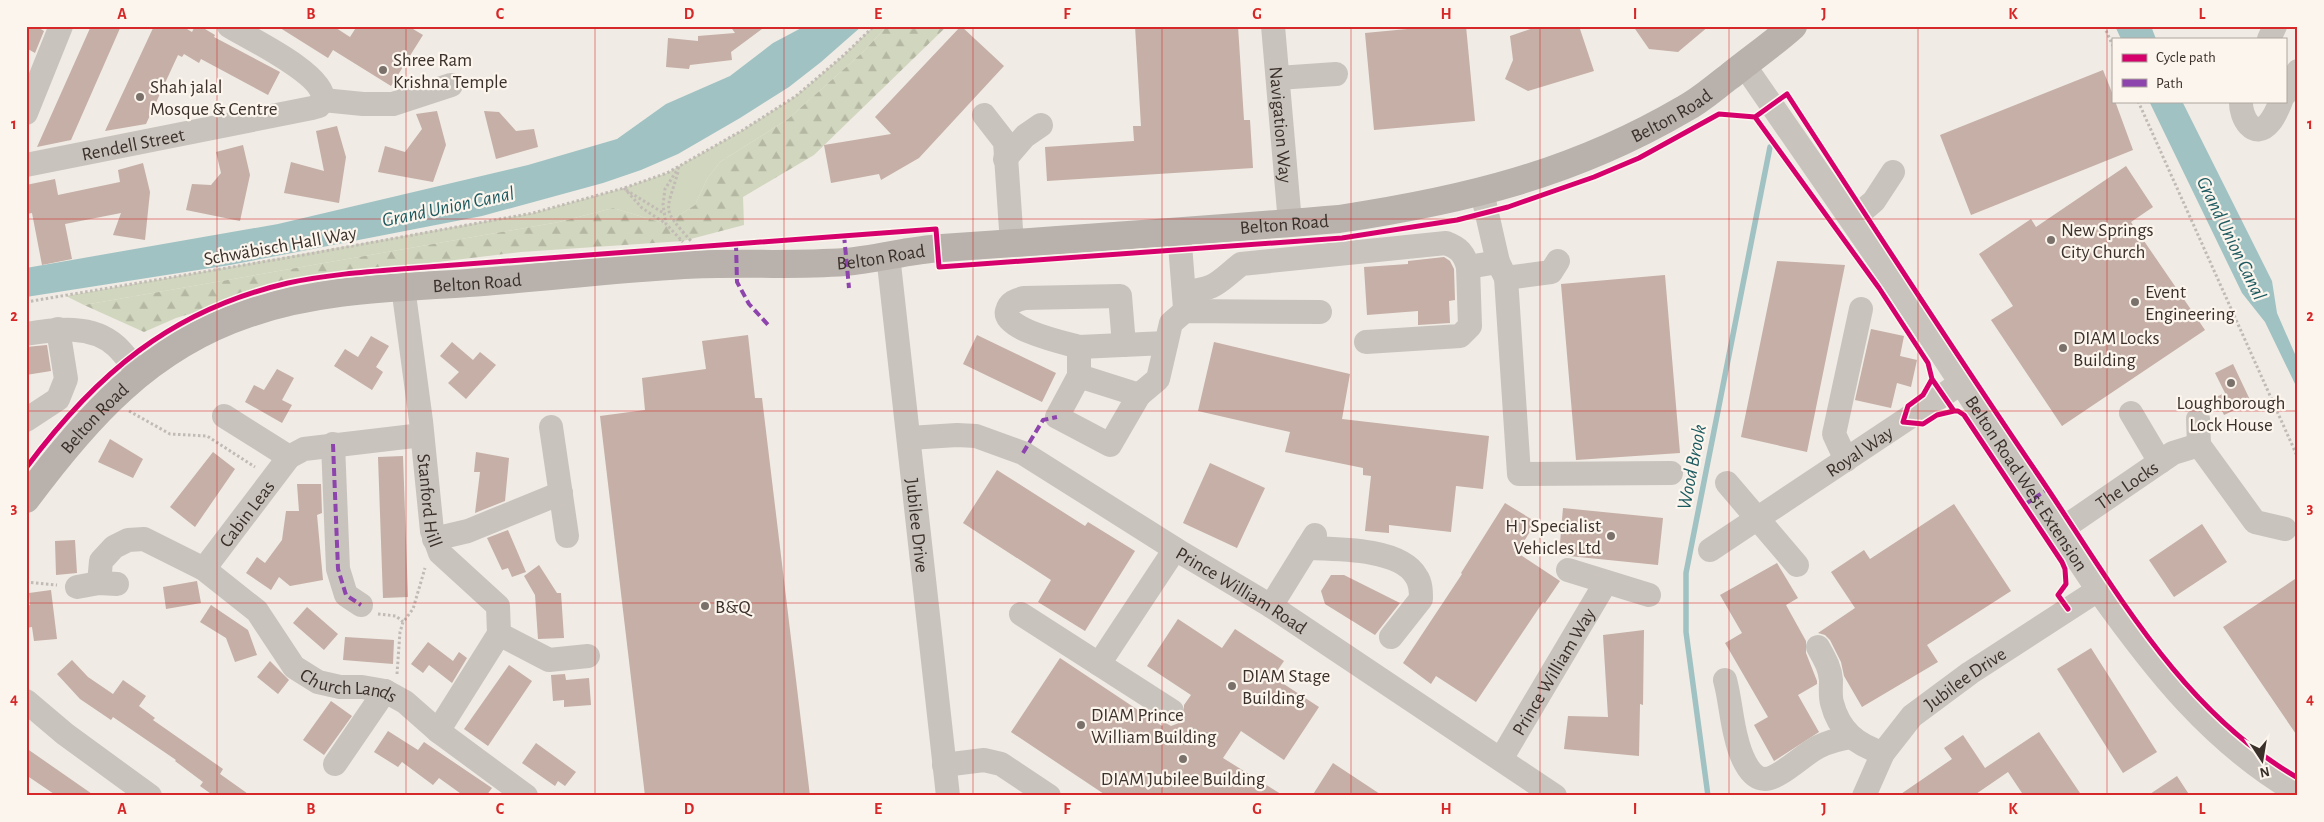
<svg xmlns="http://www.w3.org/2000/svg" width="2324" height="822" font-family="'Alegreya Sans',sans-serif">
<defs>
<pattern id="forest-firs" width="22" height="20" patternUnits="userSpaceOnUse" patternTransform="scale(1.25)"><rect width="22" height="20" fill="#d1d6be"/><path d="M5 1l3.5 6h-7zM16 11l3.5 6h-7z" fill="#b4b8a3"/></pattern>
</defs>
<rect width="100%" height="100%" fill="#f0ebe5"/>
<path fill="#d1d6be" d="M874 26H887L863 52 788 119 720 162 707 179 695 205 666 224 613 208 559 222 84 305 66 296 533 213 624 188 667 173 743 130 796 96 844 55Z"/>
<path fill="url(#forest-firs)" d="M887 26H947L814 155 743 197 744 225 683 241 521 252 313 277 176 318 144 332 84 305 559 222 613 208 666 224 695 205 707 179 720 162 788 119 863 52Z"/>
<path fill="#a0c2c3" d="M805 26H862L821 62 789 87 740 118 678 154 641 170 603 183 482 216 230 265 26 297V268L278 224 528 165 617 139 666 104 730 76 773 43Z
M2115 26H2151L2156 39H2121Z
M2149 101H2182L2272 281 2277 313 2298 361V390L2265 322 2242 293Z"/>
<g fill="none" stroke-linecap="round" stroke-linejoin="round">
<path stroke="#a0c2c3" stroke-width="5.5" d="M1708 796 1686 632V573L1770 147"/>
</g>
<path fill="#c5afa6" d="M26 26H36L44 31 35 53 26 48Z
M91 26H121L71 140 37 147Z
M154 26H182L192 32 195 26H200L215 35 214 37 280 72 268 95 201 59 199 63 184 54 182 57 178 55 146 124 105 131Z
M277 26H333L350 37 357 26H408L423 35 391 86 333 50 328 58Z
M730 26H766L731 52 732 60 690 65 689 69 666 67 668 38 698 41V36L735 33Z
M961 26 1004 66 919 158 881 180 879 174 831 183 824 145 891 134 875 117Z
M1135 26H1238L1244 120H1250L1253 168 1047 181 1045 147 1134 141 1133 126H1141Z
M1439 26H1466L1475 121 1374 130 1365 33Z
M1539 26H1579L1594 71 1528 91 1505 79 1513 60 1510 36Z
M1633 26H1709L1678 52 1649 49Z
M2103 70 2113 95V101H2115L2133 150 1971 215 1940 135Z
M437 111 446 145 433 182 378 172 385 146 405 152 422 129 416 114Z
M484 111 499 112 516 131 534 129 538 147 496 159Z
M337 126 346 157 339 203 284 193 291 162 324 171 316 131Z
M243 145 250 175 240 221 186 210 192 184 211 185 221 173 216 152Z
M143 163 150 192 145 240 113 235 121 213 65 224 72 259 42 265 32 213 26 214V185L55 179 58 195 120 182 118 170Z
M2126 166 2153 207 2131 222 2205 330 2062 426 1991 320 2013 306 1979 254 2031 219 2036 227Z
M1444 257 1450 261 1454 269 1455 300 1449 301 1450 323 1418 325V311L1367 315 1364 267 1408 264V261Z
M1777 261 1845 265 1807 452 1741 437Z
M1665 275 1680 453 1576 460 1561 284Z
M1871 329 1904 336 1900 356 1917 360 1911 387 1897 383 1891 408 1855 400Z
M748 335 755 398H762L810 796H645L600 416 645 410 642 378 706 369 702 341Z
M977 335 1056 373 1042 402 963 364Z
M371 336 389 346 376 367 383 372 372 390 334 366 345 349 358 357Z
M452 342 473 360 480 352 496 365 466 399 448 383 459 372 440 356Z
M1214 342 1350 374 1342 419 1489 436 1483 489 1456 486 1451 532 1389 525V533L1365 531 1371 476 1363 475V468L1285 452 1290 432 1198 411Z
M47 345 51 371 26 375V347Z
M2233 364 2251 402 2224 415 2216 397 2225 393 2215 373Z
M277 369 294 378 282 400 292 405 282 423 245 402 254 385 264 390Z
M110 439 143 459 133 478 98 462Z
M213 452 235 469 195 527 170 507Z
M476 452 509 458 505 501 475 513 480 472H474Z
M403 456 408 597 383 598 378 457Z
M1210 463 1265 488 1237 548 1183 523Z
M997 470 1085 526 1088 522 1135 551 1085 631 1038 602 1051 580 963 523Z
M297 484H321L322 513 317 515 323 580 290 586 279 577 271 590 246 573 257 557 265 563 282 540 286 511H299Z
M1505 503 1536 522 1518 551 1513 550 1560 581 1545 603 1543 602 1476 702 1436 676 1431 684 1403 663 1462 574 1461 573Z
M1954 504 2011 591 1927 645 1938 662 1862 707 1844 676 1841 662 1830 640 1825 635 1818 633 1855 608 1831 572 1864 550 1870 559Z
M1563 508 1663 518 1658 565 1559 555Z
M2202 524 2227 562 2174 597 2149 560Z
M508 530 526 572 512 577 508 568 502 570 487 538Z
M75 540 77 573 56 575 55 541Z
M1777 563 1798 598 1786 605 1806 641V653L1817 681V684L1798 695 1819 732 1774 761 1754 725 1768 717 1725 643 1742 633 1720 595Z
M539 565 557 593H561L564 638 538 639 535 595 524 576Z
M1331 575H1344L1400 603 1375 635 1325 604 1321 591Z
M2298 577V737L2223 627Z
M197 581 201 603 166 609 163 587Z
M51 590 57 639 34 641 32 627 26 628V605H30L29 593Z
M211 605 248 630 257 655 235 662 226 638 200 622Z
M307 607 338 634 324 650 293 623Z
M1178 619 1222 648 1235 629 1284 661 1273 677 1319 707 1284 760 1241 731 1223 758 1284 796H1107L1011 732 1060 658 1162 726 1164 722 1171 726 1179 723 1184 718V705L1191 695 1147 666Z
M1644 630 1643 705 1640 704 1639 756 1564 749 1568 716 1608 717 1603 635Z
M345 637 394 640 393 664 343 660Z
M428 642 453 661 459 652 467 658 452 683 429 665 423 673 411 664Z
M2091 648 2157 752 2123 773 2057 669Z
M72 660 88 677 113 694 123 680 146 696 139 706 155 718 153 720 223 769 220 774 251 796H214L200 786 203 782 175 761 176 760 113 717 111 720 80 699 57 674Z
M270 661 289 680 278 694 257 677Z
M509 665 532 681 488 746 464 729Z
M565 674 566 680 589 678 591 705 564 707V700L553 701 551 675Z
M331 701 352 716 324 755 303 740Z
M388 731 418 750 424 742 492 788 486 796H464L439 778 433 785 402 762 398 767 374 752Z
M2039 732 2082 796H2024L2008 772 1973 796H1898L1952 759 1944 748 1963 735 1985 768Z
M536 743 576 772 565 786 558 781 555 786 522 763Z
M26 748 95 796H57L26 775Z
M1333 763 1383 796H1312Z
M2177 776 2190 796H2147Z"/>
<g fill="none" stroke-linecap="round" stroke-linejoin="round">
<path stroke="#c2bbb5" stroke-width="3" stroke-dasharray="2.5 2.5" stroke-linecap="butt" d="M2104 26 2113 46
M2138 101 2298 458
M679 167 665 189 663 205 666 224 683 242
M678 172C666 214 661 207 691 241
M624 188 642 208 665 223
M626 190 665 214
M26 302 303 255 533 213 624 188 667 173 743 130 796 96 844 55 874 26
M129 411 170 434 207 436 255 467
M26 582 57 585
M378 614 396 616 403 622
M397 674 400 632 403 622 413 609 425 568"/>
<g stroke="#c9c3bd" stroke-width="24">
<path d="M229 26C250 39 325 74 323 100"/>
<path id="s1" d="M1273 26 1290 223"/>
<path d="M2269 39 2275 26"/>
<path id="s2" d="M1744 65 1892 279 2098 590C2155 670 2211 742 2298 793"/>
<path d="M1278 78 1336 74"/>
<path d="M2285 94 2298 71"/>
<path d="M323 100 363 104H393L451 85"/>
<path d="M2241 101C2240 117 2254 142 2270 122 2275 116 2278 108 2281 101"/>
<path d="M26 113 61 26"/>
<path d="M984 115 1005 142 1012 244"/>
<path d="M1005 159 1025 136 1041 125"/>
<path id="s3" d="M26 165 312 108 319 106 323 100"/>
<path d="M1482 192 1498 262 1506 278 1551 272 1558 261"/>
<path d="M1852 220 1874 201 1893 172"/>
<path d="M1179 232 1185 308"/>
<path id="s4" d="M888 255 948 796"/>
<path d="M1506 278 1519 474 1671 473"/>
<path id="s5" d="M403 287 421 421 432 531 440 553 498 606 499 634 438 731"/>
<path d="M1184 292C1217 289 1217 283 1241 264L1446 243C1459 248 1464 253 1468 267L1498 262"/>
<path d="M26 334C56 329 92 324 116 346 124 353 131 364 139 373"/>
<path d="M1366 342 1460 336 1470 326 1468 267"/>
<path d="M1124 345 1120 296 1024 298C1016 300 1009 302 1007 311 1002 329 1065 343 1079 347V376L1139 395 1158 379 1171 323 1185 311 1320 312"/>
<path d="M1079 347 1166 343"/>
<path d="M1079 376 1057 417 1110 445 1139 395"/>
<path d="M2131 413 2160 462"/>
<path d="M224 416 289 457"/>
<path d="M2198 419 2199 445"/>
<path d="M26 420 58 399 66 379 58 329"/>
<path d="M551 427 567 536"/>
<path id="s6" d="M909 438 957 435 976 436 1023 453 1175 549 1271 606 1555 796"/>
<path d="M333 444 338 569 346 595 361 605"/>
<path d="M1846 460 1834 434 1861 309"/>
<path d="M1727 483 1797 565"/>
<path id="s7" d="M2059 531 2173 453 2199 445 2255 522 2285 529"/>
<path d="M434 539 468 531 561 493"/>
<path d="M1307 548C1336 549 1400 548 1416 576 1421 583 1421 591 1421 599L1391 637"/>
<path id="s8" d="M1710 550 1961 383"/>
<path id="s9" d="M204 569 289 457 304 449 422 435"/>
<path d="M1568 570 1649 595"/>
<path id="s10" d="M99 583 101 561 114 547 128 540 144 539 204 569 257 611 294 667 318 682 340 687H362L385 691 405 702 438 731 526 796"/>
<path d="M77 587 99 583 117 584"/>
<path d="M1271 606 1315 535"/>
<path d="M1021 614 1172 711"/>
<path d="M499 634 549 660 588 656"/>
<path d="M1818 647C1824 658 1830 667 1831 680 1831 688 1830 696 1832 703 1839 731 1857 745 1883 753"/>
<path d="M1099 664 1175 549"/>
<path d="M1725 680C1730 698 1731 718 1736 737 1739 750 1748 779 1765 779 1779 779 1804 754 1818 747 1828 742 1839 739 1851 737"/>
<path d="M26 701 65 734 150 796"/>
<path id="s11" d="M1501 759 1606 582"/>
<path d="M335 764 385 691"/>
<path d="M944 765 984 760 1001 764 1049 796"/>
<path id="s12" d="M1864 796 1883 753 1912 716 1970 673 2098 590"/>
</g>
<path stroke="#b8b1ac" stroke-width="28" id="s13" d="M26 499C86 418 149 347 247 314 318 289 395 288 468 283 540 278 612 269 684 265 738 262 792 266 845 262 878 259 909 250 942 248 1075 239 1207 230 1339 219 1465 200 1573 174 1684 109 1701 100 1715 87 1730 76 1751 59 1773 44 1793 26"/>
<path stroke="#8e44ad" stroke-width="4" stroke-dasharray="8 4" stroke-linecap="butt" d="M844 235 849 288
M736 243 737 282 749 304 770 327
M333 444 338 569 346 595 361 605
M1023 453 1043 420 1057 417
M2024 505 2048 489"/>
<defs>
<path id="cycleway" d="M1755 117 1879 288 1928 363 1932 379 1954 411H1958L1964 415 2062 562 2065 569 2066 584 2058 595 2068 609
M1932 379 1923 395 1908 406 1903 422 1923 424 1937 415 1954 411
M26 468C96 374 171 310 288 283 325 275 363 272 401 269L936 229 939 267 1342 238 1457 220 1508 207 1594 177 1639 158 1719 114 1755 117 1787 94C1870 222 1953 350 2039 476 2113 585 2180 710 2298 778"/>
</defs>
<use href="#cycleway" stroke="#fbf5ed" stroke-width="8"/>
<use href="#cycleway" stroke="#d6006c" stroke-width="5"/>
</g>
<path fill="none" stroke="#d62828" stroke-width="1" stroke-opacity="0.55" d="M217 26V796M406 26V796M595 26V796M784 26V796M973 26V796M1162 26V796M1351 26V796M1540 26V796M1729 26V796M1918 26V796M2107 26V796M26 219H2298M26 411H2298M26 603H2298"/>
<g fill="#7a716b" stroke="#fbf5ed" stroke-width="2">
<circle cx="383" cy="70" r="5"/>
<circle cx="140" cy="97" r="5"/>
<circle cx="2051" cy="240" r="5"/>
<circle cx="2135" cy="302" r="5"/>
<circle cx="2063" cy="348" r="5"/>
<circle cx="2231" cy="383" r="5"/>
<circle cx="1611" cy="536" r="5"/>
<circle cx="705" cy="606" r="5"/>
<circle cx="1232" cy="686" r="5"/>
<circle cx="1081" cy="725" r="5"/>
<circle cx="1183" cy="759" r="5"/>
</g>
<g text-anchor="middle" stroke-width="4.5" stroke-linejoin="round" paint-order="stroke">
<g font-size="19" fill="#3b302a" stroke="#fbf5ed" text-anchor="start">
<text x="393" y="66">Shree Ram<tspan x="393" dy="22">Krishna Temple</tspan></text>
<text x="150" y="93">Shah jalal<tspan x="150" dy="22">Mosque &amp; Centre</tspan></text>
<text x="2061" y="236">New Springs<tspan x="2061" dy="22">City Church</tspan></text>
<text x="2145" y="298">Event<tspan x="2145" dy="22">Engineering</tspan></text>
<text x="2073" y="344">DIAM Locks<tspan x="2073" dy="22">Building</tspan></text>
<text x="2231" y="409" text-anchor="middle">Loughborough<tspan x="2231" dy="22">Lock House</tspan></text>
<text x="1601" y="532" text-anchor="end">H J Specialist<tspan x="1601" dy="22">Vehicles Ltd</tspan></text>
<text x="715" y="613">B&amp;Q</text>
<text x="1242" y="682">DIAM Stage<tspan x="1242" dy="22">Building</tspan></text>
<text x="1091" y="721">DIAM Prince<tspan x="1091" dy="22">William Building</tspan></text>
<text x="1183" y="785" text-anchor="middle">DIAM Jubilee Building</text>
</g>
<g font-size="19" fill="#3b302a" stroke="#fbf5ed">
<text dy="7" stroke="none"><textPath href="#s13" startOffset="1741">Belton Road</textPath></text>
<text dy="7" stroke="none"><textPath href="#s1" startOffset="99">Navigation Way</textPath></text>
<text dy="7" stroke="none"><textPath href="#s3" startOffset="109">Rendell Street</textPath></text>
<text dy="7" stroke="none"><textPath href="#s13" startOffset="1336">Belton Road</textPath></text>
<text transform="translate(280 245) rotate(-10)" y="7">Schwäbisch Hall Way</text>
<text dy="7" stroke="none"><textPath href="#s13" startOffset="931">Belton Road</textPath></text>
<text dy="7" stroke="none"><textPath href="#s13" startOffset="526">Belton Road</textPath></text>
<text dy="7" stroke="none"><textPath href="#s13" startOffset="106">Belton Road</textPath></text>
<text dy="7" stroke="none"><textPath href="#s8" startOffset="179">Royal Way</textPath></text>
<text dy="7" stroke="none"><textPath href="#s2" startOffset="505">Belton Road West Extension</textPath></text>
<text dy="7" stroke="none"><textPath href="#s7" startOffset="82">The Locks</textPath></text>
<text dy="7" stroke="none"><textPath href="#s5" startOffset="215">Stanford Hill</textPath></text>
<text dy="7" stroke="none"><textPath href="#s9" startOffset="70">Cabin Leas</textPath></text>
<text dy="7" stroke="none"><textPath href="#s4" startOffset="272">Jubilee Drive</textPath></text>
<text dy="7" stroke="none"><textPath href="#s6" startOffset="375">Prince William Road</textPath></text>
<text dy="7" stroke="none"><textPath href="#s11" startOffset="102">Prince William Way</textPath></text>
<text dy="7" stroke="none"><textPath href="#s12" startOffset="159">Jubilee Drive</textPath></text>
<text dy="7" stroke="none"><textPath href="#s10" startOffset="334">Church Lands</textPath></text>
</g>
<g font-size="20" font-style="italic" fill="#1c5a60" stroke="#fbf5ed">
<text transform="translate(448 206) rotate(-12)" y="7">Grand Union Canal</text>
<text transform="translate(2232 238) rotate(64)" y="7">Grand Union Canal</text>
<text transform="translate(1691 467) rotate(-79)" y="7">Wood Brook</text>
</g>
</g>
<rect width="2324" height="822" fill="none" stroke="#fbf5ed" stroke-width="55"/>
<rect x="2112" y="38" width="175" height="65" fill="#fbf5ed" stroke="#aea69f"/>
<rect x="2122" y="54" width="25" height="8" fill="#d6006c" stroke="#aea69f"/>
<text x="2156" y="62" font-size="15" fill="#3b302a">Cycle path</text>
<rect x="2122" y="79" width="25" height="8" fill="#8e44ad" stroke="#aea69f"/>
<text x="2156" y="88" font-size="15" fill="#3b302a">Path</text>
<g transform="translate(2262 760) rotate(168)" stroke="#fbf5ed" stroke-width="4" paint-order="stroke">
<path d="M0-4L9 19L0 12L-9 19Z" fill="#3b302a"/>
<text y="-8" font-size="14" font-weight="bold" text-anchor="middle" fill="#3b302a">N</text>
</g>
<rect x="28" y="28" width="2268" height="766" fill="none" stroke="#d62828" stroke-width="2"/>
<g font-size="16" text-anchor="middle" font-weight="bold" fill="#d62828">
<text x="122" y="19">A</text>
<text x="311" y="19">B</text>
<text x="500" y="19">C</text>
<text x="689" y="19">D</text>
<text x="878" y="19">E</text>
<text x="1067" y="19">F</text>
<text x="1257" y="19">G</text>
<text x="1446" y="19">H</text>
<text x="1635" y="19">I</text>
<text x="1824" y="19">J</text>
<text x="2013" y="19">K</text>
<text x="2202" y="19">L</text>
<text x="14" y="129">1</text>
<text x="2310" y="129">1</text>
<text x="14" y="321">2</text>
<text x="2310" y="321">2</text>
<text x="14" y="513">3</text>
<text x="2310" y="513">3</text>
<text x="14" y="704">4</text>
<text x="2310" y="704">4</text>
<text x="122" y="814">A</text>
<text x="311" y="814">B</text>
<text x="500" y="814">C</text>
<text x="689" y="814">D</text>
<text x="878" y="814">E</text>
<text x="1067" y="814">F</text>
<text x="1257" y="814">G</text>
<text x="1446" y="814">H</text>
<text x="1635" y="814">I</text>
<text x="1824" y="814">J</text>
<text x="2013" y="814">K</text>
<text x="2202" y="814">L</text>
</g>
</svg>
